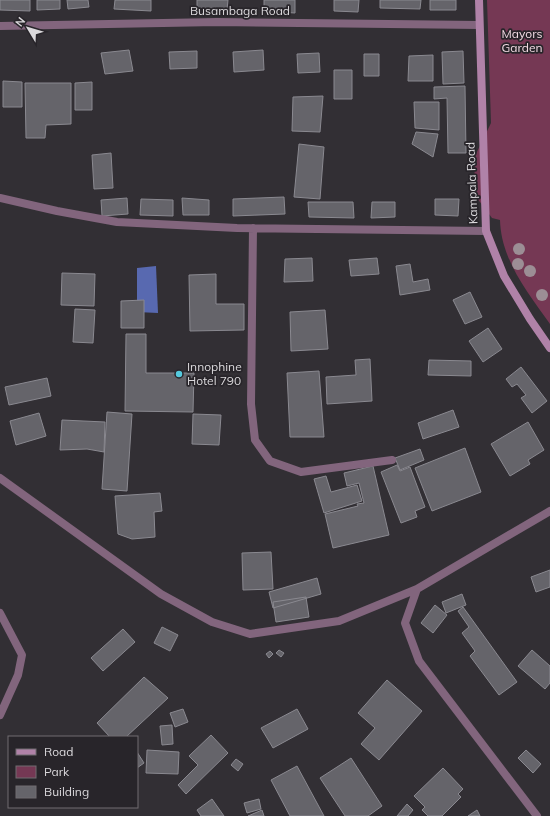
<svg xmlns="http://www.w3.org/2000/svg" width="550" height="816" font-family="Mulish,sans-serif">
<rect width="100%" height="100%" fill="#322f34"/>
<path fill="#753854" d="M487 0H550V324C528 293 501 260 500 220L492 218 474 194 475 156 491 123Z"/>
<path fill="#5869b0" d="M156 266 158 313 137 312V268Z"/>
<path fill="#65646a" stroke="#8a8990" d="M0 0H30V11L0 10Z
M37 0H60V9L37 10Z
M67 0H88L89 7 68 9Z
M115 0H151V11L114 9Z
M197 0H228L227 10 197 9Z
M264 0H295V13L264 11Z
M334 0H359L358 12 334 11Z
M380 0H421L420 9 380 8Z
M430 0H456V10H430Z
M129 50 133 71 105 74 101 53Z
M263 50 264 70 234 72 233 52Z
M197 51V68L170 69 169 52Z
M463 51 464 83 443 84 442 52Z
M319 53 320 72 298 73 297 54Z
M364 54H379V76H364Z
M433 55V81H408L409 56Z
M334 70H352V99H334Z
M3 81 22 82V107H3Z
M92 82V110H75V83Z
M25 83H71V124L46 125 45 138H26Z
M465 86 466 153H448L447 98 434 99V87Z
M323 96 320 132 292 131 293 97Z
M414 102H439V130L415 128Z
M416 132 438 134 433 157 412 144Z
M299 144 324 147 320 199 294 197Z
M111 153 113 188 94 189 92 155Z
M284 197 285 214 233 216V199Z
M127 198 128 214 102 216 101 200Z
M182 198 209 200V215H183Z
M141 199 173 200V216L140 215Z
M435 199H459L458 216 435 215Z
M308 202H353L354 218 309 217Z
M372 202H395V217L371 218Z
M312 258 313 281 284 282 285 259Z
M377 258 379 274 351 276 349 260Z
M410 264 413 282 428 279 430 290 400 295 396 266Z
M62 273 95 274 94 306 61 305Z
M216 274V304H244V330L190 331 189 275Z
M470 292 482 317 465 324 453 300Z
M144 300V328H121V301Z
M75 309 95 310 93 343 73 342Z
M325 310 328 349 291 351 290 312Z
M488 328 502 349 483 362 469 341Z
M126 334H146V373H194L193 412 125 411Z
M370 359 372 401 327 404 326 377 356 375 355 360Z
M429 360 471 361V376L428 375Z
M521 367 547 401 532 413 521 398 526 395 517 384 512 387 506 379Z
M319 371 324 437H290L287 373Z
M47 378 51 396 9 405 5 387Z
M453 410 459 427 423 439 418 423Z
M107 412 132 414 127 491 102 489Z
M39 413 46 436 16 445 10 421Z
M193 414 221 415 219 445 192 444Z
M62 420 105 422 104 452 87 449 60 450Z
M528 422 544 450 528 460 530 464 510 476 491 444Z
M465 448 481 492 432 511 415 468Z
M420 449 424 460 400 470 395 458Z
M397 465 400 471 410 467 425 507 415 511 417 517 401 523 381 472Z
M373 466 389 535 333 548 325 514 358 506 357 504 364 503 359 483 347 486 344 473Z
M326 476 331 492 357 485 362 501 324 513 314 479Z
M160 493 162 511 154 512 155 537 132 539 118 534 115 496Z
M271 552 273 589 243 590 242 553Z
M550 570V587L536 592 531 577Z
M317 578 321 594 273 608 269 592Z
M462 594 466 605 446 613 442 602Z
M306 597 309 617 276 622 273 602Z
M435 605 447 615 433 633 421 623Z
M463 607 517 682 499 695 470 656 475 651 462 633 469 627 458 611Z
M162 627 178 635 170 651 154 643Z
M123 629 135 642 103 671 91 658Z
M279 650 284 653 281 657 276 653Z
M532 650 550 666V683L545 689 518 666Z
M270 651 273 654 269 658 266 654Z
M144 677 168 698 126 737H110L97 723Z
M387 680 422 711 379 760 361 744 375 728 358 713Z
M183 709 188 722 175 727 170 713Z
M297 709 308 729 273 748 261 728Z
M172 725 173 744 162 745 160 726Z
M211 735 228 753 186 794 178 785 198 765 189 756Z
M147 750 179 752 178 774 146 773Z
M526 750 541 764 533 773 518 758Z
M137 752 144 763 137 768Z
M351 758 382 806 368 816H345L320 778Z
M236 759 243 764 238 771 231 765Z
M297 766 324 816H290L271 780Z
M443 768 463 789 458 794 461 797 442 816H428L422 810 425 807 414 796Z
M212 799 224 816H201L197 810Z
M259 799 261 809 247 813 244 803Z
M407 804 413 810 408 816H397Z
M262 810 264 816H248Z
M477 810 480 816H468Z"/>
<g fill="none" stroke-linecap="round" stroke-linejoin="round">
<path stroke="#82657d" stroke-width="8" d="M0 26 217 22 479 25
M0 198 57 211 117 222 237 228 486 231
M253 228 251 404 255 440 270 461 301 472 392 460
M0 478 161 594 212 622 250 634 339 621 417 589 550 511
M417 589 405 623 419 661 537 816
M0 613 22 655 18 675 0 715"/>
<path stroke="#b082a8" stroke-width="8" d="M479 0 486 231 504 276 530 319 550 348"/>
</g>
<g fill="#9c8e95">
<circle cx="519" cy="249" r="6"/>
<circle cx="518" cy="264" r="6"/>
<circle cx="530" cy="271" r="6"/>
<circle cx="542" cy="295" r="6"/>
</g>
<circle fill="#55cade" stroke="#28252a" stroke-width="1.5" cx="179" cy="374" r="4"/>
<g text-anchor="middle" stroke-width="3.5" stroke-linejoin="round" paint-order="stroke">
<g font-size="12" fill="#dbd9dc" stroke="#28252a">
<text x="240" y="15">Busambaga Road</text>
<text transform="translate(472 183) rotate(-92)" y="4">Kampala Road</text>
</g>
<g font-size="12" fill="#f3dbe4" stroke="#28252a">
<text x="522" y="38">Mayors<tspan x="522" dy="14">Garden</tspan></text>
</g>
<g font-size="12" fill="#dbd9dc" stroke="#28252a" text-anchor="start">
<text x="187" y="371">Innophine<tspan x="187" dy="14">Hotel 790</tspan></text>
</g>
</g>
<rect x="8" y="736" width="130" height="72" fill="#28252a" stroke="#706d71"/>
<rect x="16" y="749" width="20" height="6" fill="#b082a8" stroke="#706d71"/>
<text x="44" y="756" font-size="12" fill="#dbd9dc">Road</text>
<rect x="16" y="766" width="20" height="12" fill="#753854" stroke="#706d71"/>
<text x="44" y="776" font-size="12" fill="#dbd9dc">Park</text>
<rect x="16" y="786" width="20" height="12" fill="#65646a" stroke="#706d71"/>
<text x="44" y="796" font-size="12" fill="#dbd9dc">Building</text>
<g transform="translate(28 28) rotate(308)" stroke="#28252a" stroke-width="3" paint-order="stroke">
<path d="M0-3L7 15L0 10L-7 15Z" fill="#dbd9dc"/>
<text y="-6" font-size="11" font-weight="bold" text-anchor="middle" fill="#dbd9dc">N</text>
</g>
</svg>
